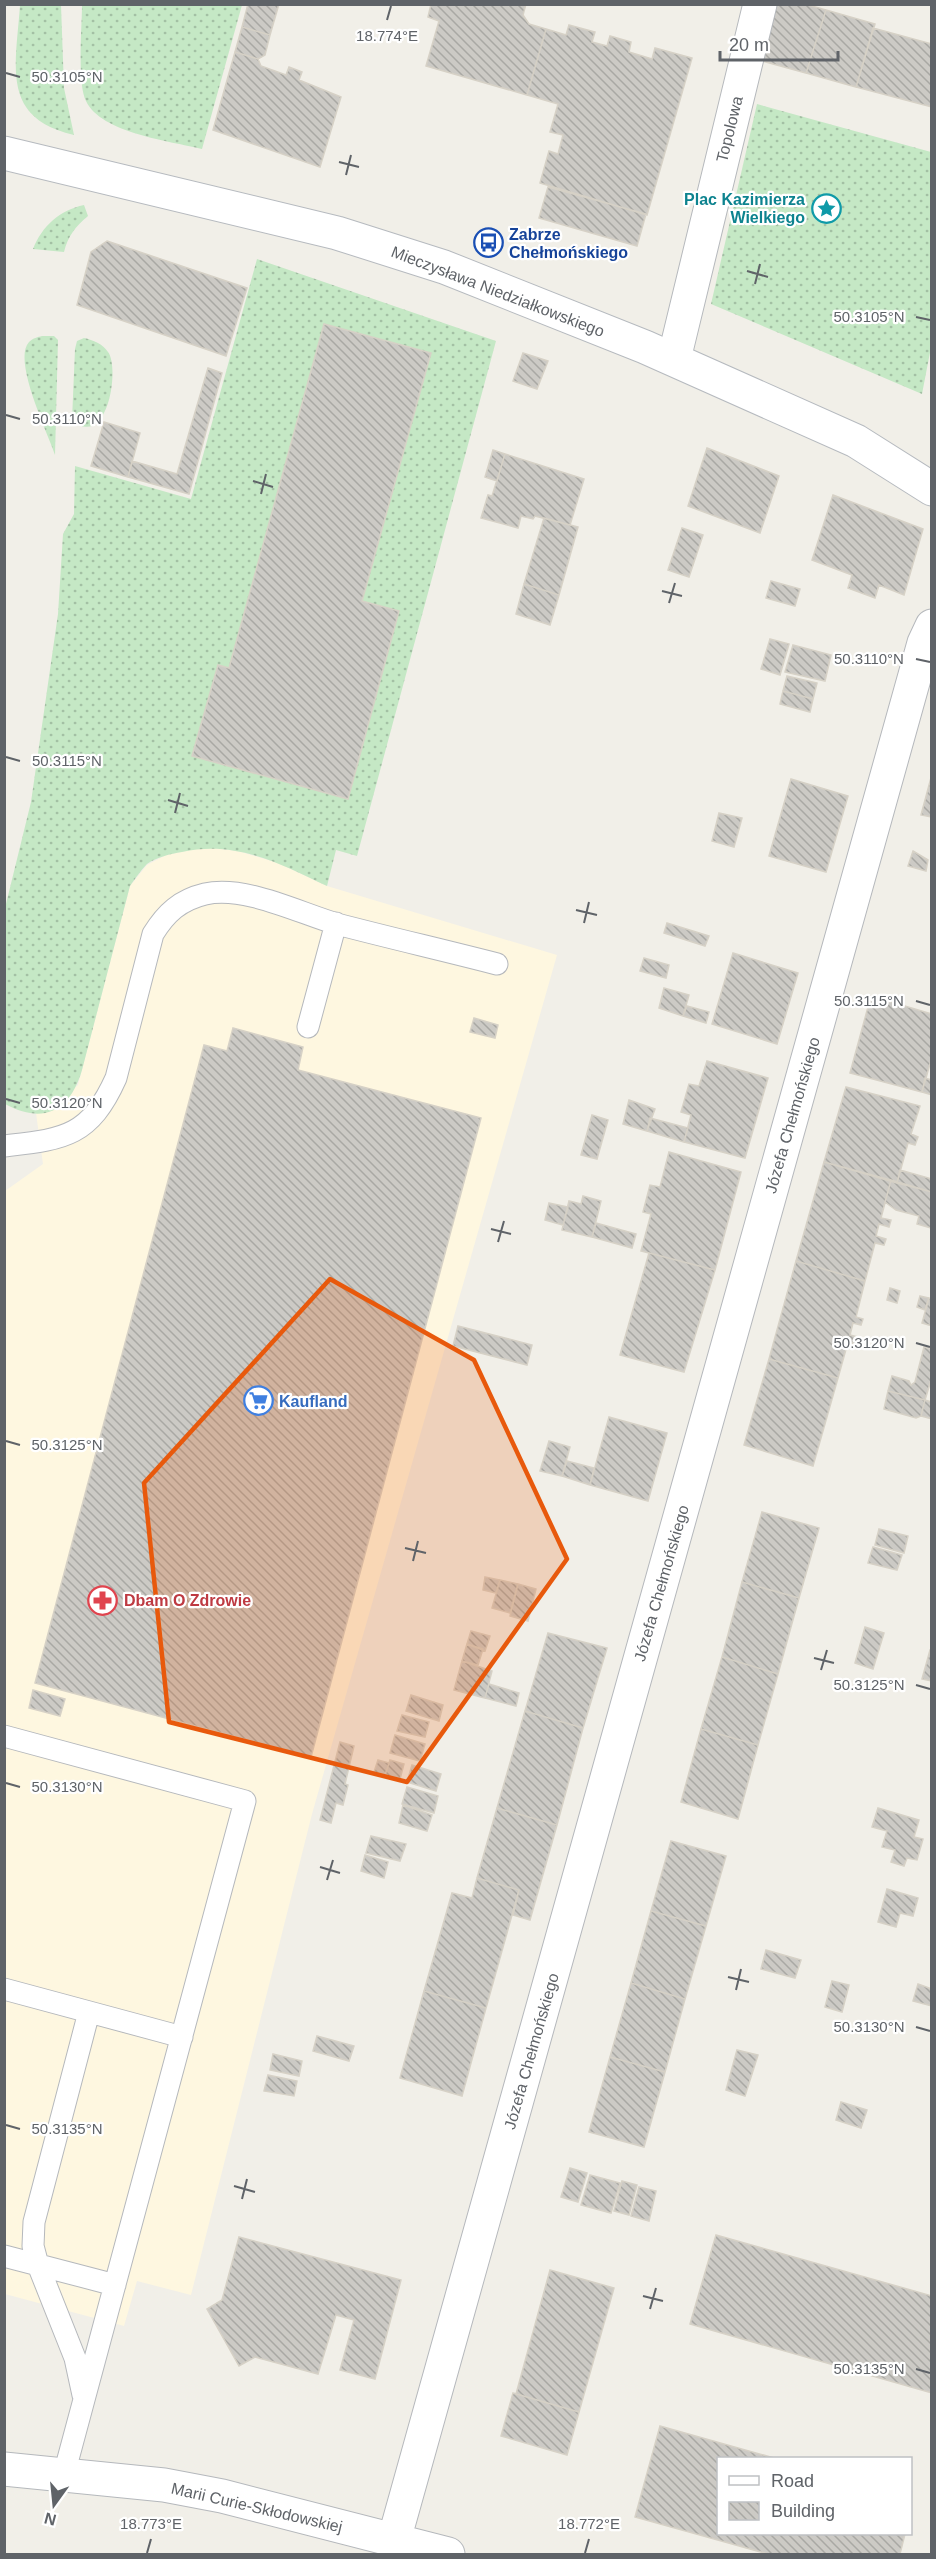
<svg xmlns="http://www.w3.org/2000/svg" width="936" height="2559" font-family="Arial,sans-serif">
<defs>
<pattern id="grass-dots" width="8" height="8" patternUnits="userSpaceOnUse" patternTransform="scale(1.5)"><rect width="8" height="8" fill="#c5e8c5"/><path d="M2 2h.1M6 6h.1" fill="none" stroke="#a3c0a4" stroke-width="1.8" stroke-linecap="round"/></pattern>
<pattern id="building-back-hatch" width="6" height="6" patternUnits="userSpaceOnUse" patternTransform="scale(1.5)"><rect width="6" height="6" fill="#cccac5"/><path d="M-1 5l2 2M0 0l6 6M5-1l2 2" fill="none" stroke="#a9a8a4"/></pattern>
</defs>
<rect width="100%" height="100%" fill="#f1efe8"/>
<path fill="#fef7e0" d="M204 847 238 851 278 863 327 886 557 955 312 1814 191 2295 137 2281 124 2326 5 2294V1191L43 1164 36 1113 46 1112 78 1085 130 886 147 865 166 855Z"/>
<path fill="url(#grass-dots)" d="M20 5H61L64 88 74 135C0 118 16 66 20 5Z
M82 5H242L202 149C170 141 101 133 86 101 77 84 82 26 82 5Z
M757 104 931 152 932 342 922 394 711 304Z
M84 205 88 216C75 227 68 236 64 252L33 249C42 226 60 210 84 205Z
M257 259 496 341 357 856 336 850 327 886C279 863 235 840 182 852 170 854 157 857 147 864 141 870 135 879 130 886L82 1070C70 1111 44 1125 5 1104V908L31 802 58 614 63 534 74 514 75 466 191 499Z
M42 336H54L58 340 55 455C48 433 12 360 29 342 33 338 38 337 42 336Z
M84 338C93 340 103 344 108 352 120 367 108 451 72 420L75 349 77 341Z"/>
<path fill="url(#building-back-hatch)" stroke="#d6d1c6" stroke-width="1.5" d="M248 4H279L270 35 242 27Z
M431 4H526L523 15 529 24 546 29 527 95 426 66 439 21 428 17Z
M774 4H805L826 10 806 73 758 60Z
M826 10 875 24 856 87 806 73Z
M569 25 595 32 592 42 607 46 610 36 631 42 629 52 652 59 655 48 692 58 647 215 540 183 549 151 558 154 563 135 550 132 558 104 527 95 546 29 566 35Z
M242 27 270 35 265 55 258 59 235 52Z
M873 28 932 44V107L856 87Z
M235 52 258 59 261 66 286 75 289 67 302 72 299 80 341 97 320 167 213 130Z
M548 187 646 214 637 246 539 218Z
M107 241 247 288 226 356 77 305 91 252Z
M324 324 431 353 362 601 399 611 348 799 192 756 218 665 229 668Z
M523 353 548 361 537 389 513 381Z
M208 368 222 373 189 494 128 477 132 461 177 474Z
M104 422 140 433 128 477 91 466Z
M707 448 779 476 760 533 688 506Z
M493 450 505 454 497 481 485 477Z
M505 454 584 479 570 525 535 516 533 519 521 516 518 528 481 518 488 495 492 496Z
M833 495 923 529 904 595 879 585 875 598 848 588 852 575 812 560Z
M544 518 578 527 559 595 524 584Z
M682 528 703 535 689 577 668 570Z
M771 581 800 589 795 606 766 598Z
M524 584 559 595 550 625 516 614Z
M770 639 789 644 780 675 761 669Z
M793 645 831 655 825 681 785 672Z
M787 676 817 683 813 699 783 691Z
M783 691 813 699 810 712 780 704Z
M932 774V817L921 815Z
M791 779 848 796 826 872 769 856Z
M719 813 742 818 734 847 712 841Z
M913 851 928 860 926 871 908 866Z
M667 923 709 936 705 946 664 933Z
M733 953 798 973 777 1044 712 1024Z
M644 958 669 965 666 978 640 971Z
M664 988 689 995 683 1016 659 1008Z
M871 996 932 1014V1057L922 1092 850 1073Z
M687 1006 709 1012 706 1023 683 1016Z
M474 1018 498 1025 495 1038 470 1032Z
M233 1028 303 1047 298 1070 481 1118 311 1757 35 1683 204 1045 227 1051Z
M707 1061 768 1078 745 1158 684 1142 691 1115 681 1112 689 1084 699 1086Z
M925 1078 932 1080V1095L922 1092Z
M846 1087 920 1106 911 1134 918 1137 915 1145 908 1143 897 1183 824 1162Z
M629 1100 655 1109 647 1131 623 1124Z
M592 1115 608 1120 597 1159 581 1155Z
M650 1118 688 1128 684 1142 647 1131Z
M669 1152 741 1172 715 1270 641 1251 651 1214 643 1212 650 1185 660 1187Z
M824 1162 891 1180 881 1218 891 1220 889 1227 879 1224 876 1236 886 1239 884 1245 875 1243 865 1281 796 1261Z
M900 1170 932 1179V1192L897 1183Z
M891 1180 932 1192 931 1228 917 1224 919 1216 896 1210 885 1202Z
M583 1196 601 1201 592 1237 562 1230 569 1201 581 1204Z
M549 1203 568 1207 563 1225 545 1220Z
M596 1223 636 1234 632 1248 592 1237Z
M649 1253 715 1270 684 1372 620 1355Z
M796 1261 865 1281 856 1317 863 1319 861 1325 853 1323 850 1335 858 1337 856 1344 848 1342 838 1378 769 1359Z
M890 1288 900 1291 897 1303 887 1300Z
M920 1296 929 1298 925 1310 917 1307Z
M929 1298 932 1299V1326L922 1323Z
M458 1326 532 1345 527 1365 453 1346Z
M924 1347 932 1349V1377L925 1400 888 1391 892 1376 909 1381 911 1385 915 1382Z
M769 1359 838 1378 813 1466 744 1445Z
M888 1391 925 1400 921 1416 916 1418 884 1409Z
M925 1400 932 1402V1419L921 1416Z
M609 1417 667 1433 648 1501 590 1485Z
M549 1441 570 1447 562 1476 540 1471Z
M567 1461 594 1468 590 1485 562 1476Z
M762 1512 819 1528 799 1598 742 1582Z
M879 1529 908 1536 904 1553 875 1545Z
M873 1547 902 1555 897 1570 868 1563Z
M485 1577 500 1580 496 1593 483 1590Z
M500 1580 518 1584 510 1613 492 1608Z
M742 1582 799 1598 778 1674 722 1657Z
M518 1584 536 1589 528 1621 510 1616Z
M865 1627 884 1633 873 1669 855 1663Z
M471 1631 490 1636 485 1651 467 1644Z
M548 1633 607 1648 583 1728 525 1711Z
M467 1644 483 1649 478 1665 462 1661Z
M930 1650 932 1651V1681L922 1679Z
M722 1657 778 1674 758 1745 701 1729Z
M462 1661 492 1671 485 1698 454 1690Z
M489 1684 519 1693 516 1706 485 1698Z
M33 1690 65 1699 60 1716 29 1708Z
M411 1695 443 1705 439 1721 406 1711Z
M525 1711 583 1728 557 1825 497 1808Z
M402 1715 429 1722 425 1737 397 1731Z
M701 1729 758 1745 738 1819 681 1802Z
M395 1735 425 1744 420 1761 390 1753Z
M340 1742 354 1746 345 1784 348 1785 343 1805 336 1803 331 1823 320 1820Z
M378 1760 389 1763 385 1775 374 1772Z
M390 1760 404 1764 400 1779 385 1775Z
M412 1765 441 1774 436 1791 407 1782Z
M407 1787 438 1796 434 1813 402 1804Z
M403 1805 432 1815 427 1831 399 1823Z
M497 1808 557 1825 530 1920 513 1915 519 1890 477 1878Z
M878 1808 919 1820 914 1837 923 1839 917 1860 907 1858 904 1866 891 1862 895 1850 882 1847 887 1831 872 1827Z
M371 1836 406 1844 400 1861 366 1853Z
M671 1841 726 1856 706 1926 651 1911Z
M365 1855 388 1862 384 1878 361 1871Z
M477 1878 519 1890 486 2008 424 1991 452 1893 472 1898Z
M887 1889 918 1898 913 1916 900 1913 896 1927 878 1922Z
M651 1911 706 1926 685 1999 631 1983Z
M766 1950 801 1960 795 1978 761 1969Z
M832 1981 849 1985 842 2012 825 2007Z
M631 1983 685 1999 665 2072 610 2057Z
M918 1984 932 1989V2006L913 2001Z
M424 1991 486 2008 462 2096 400 2078Z
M317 2036 354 2046 349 2061 313 2051Z
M737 2050 758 2055 745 2096 726 2090Z
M273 2054 302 2061 299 2076 270 2070Z
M610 2057 665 2072 644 2147 589 2132Z
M268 2075 297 2081 294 2096 264 2091Z
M841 2102 867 2110 861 2128 836 2120Z
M570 2168 587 2173 578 2202 561 2197Z
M590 2175 620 2183 611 2213 581 2205Z
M622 2181 637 2185 629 2215 614 2211Z
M639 2187 656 2191 649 2221 631 2216Z
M716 2235 932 2296V2393L690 2324Z
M239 2237 401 2280 375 2379 340 2370 354 2320 336 2315 318 2374 255 2357 239 2366 207 2309 222 2300Z
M550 2270 614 2288 579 2412 516 2394Z
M513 2393 579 2412 567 2455 501 2436Z
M660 2426 774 2458H718V2534H905L900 2554H768L635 2517Z"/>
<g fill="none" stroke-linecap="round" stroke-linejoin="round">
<defs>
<path id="lane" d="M308 1027 336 923
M4 1146C63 1139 89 1138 116 1078L153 934C166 913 180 900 205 894 245 885 299 913 337 924 390 938 443 950 497 964
M4 1736 245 1801 64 2474
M4 1989 182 2037
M4 2256 115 2285
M83 2395 75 2358 38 2265 33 2246 34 2222 89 2012"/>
<path id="street" d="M674 359 760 4
M4 2469 164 2485 222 2496 448 2554
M394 2540 924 643 932 626"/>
<path id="secondary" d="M4 153 337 233 444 267 645 347 856 441 932 489"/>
</defs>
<use href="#lane" stroke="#b5b8bc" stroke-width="23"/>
<use href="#street" stroke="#b5b8bc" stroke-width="35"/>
<use href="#secondary" stroke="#b6babf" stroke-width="35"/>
<use href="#lane" stroke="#fff" stroke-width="21"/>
<use href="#street" stroke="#fff" stroke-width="33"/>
<use href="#secondary" stroke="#fff" stroke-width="33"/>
</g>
<path fill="#e8590c" fill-opacity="0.2" stroke="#e8590c" stroke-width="4.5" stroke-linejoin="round" d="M330 1279 474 1360 567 1559 407 1782 169 1722 144 1483Z"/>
<path fill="none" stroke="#5f6368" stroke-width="2" d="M387 20 391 6M6 73 20 77M339 162 359 167M346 175 351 155M747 271 768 277M755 284 760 264M916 317 930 320M6 415 20 419M253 481 273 487M261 494 266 474M662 591 682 596M669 603 675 583M916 659 930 662M6 757 20 761M168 800 188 806M175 813 180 793M576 910 597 915M584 923 589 902M916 1001 930 1005M6 1099 20 1103M491 1229 511 1234M498 1242 504 1221M916 1343 930 1347M6 1441 20 1445M405 1548 426 1553M413 1561 418 1541M814 1658 834 1663M821 1670 827 1650M916 1685 930 1689M6 1783 20 1787M320 1867 340 1873M327 1880 333 1860M728 1977 749 1982M736 1990 741 1969M916 2027 930 2031M6 2125 20 2129M234 2186 255 2192M242 2199 247 2179M643 2296 663 2301M650 2309 656 2288M916 2369 930 2373M147 2553 151 2539M585 2553 589 2539"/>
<defs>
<symbol id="sight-ring" viewBox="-11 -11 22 22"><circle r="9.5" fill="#fff" stroke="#0f9aa8" stroke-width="1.5"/><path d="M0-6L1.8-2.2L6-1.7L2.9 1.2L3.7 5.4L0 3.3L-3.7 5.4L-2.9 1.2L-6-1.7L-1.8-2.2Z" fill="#0f9aa8"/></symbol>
<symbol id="bus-ring" viewBox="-11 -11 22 22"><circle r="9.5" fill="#fff" stroke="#1a4fb4" stroke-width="1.5"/><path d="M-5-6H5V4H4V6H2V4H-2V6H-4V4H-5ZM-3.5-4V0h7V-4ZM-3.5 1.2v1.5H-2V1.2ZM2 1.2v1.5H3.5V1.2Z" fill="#1a4fb4"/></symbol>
<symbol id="supermarket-ring" viewBox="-11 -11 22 22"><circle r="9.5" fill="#fff" stroke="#3f7fe0" stroke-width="1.5"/><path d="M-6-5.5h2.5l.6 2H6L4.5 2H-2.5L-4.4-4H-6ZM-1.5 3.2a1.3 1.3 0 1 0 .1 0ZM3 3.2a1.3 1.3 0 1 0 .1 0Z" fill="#3f7fe0"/></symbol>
<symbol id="pharmacy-ring" viewBox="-11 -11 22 22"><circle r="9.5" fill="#fff" stroke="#e0444e" stroke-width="1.5"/><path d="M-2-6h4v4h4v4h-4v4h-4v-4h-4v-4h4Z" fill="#e0444e"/></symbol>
</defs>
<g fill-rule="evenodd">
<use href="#sight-ring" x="810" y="192" width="33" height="33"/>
<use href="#bus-ring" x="472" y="226" width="33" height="33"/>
<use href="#supermarket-ring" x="242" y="1384" width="33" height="33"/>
<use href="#pharmacy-ring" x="86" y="1584" width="33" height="33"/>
</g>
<g text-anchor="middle" stroke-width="4.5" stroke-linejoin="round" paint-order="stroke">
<g font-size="16" fill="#5f6368" stroke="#fff">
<text transform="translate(729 129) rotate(-76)" y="6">Topolowa</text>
<text transform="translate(498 291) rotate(21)" y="6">Mieczysława Niedziałkowskiego</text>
<text transform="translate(792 1115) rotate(-74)" y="6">Józefa Chełmońskiego</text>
<text transform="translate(661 1583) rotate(-74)" y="6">Józefa Chełmońskiego</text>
<text transform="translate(531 2051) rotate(-74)" y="6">Józefa Chełmońskiego</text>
<text transform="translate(257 2507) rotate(13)" y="6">Marii Curie-Skłodowskiej</text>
</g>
<g font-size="16" font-weight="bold" fill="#0d838f" stroke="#fff" text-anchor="end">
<text x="805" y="205">Plac Kazimierza<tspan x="805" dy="18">Wielkiego</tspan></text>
</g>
<g font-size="16" font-weight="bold" fill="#164399" stroke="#fff" text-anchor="start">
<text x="509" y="240">Zabrze<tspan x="509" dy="18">Chełmońskiego</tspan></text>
</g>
<g font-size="16" font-weight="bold" fill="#366cbe" stroke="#fff" text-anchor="start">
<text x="279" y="1407">Kaufland</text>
</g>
<g font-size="16" font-weight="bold" fill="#be3a42" stroke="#fff" text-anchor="start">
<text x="124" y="1606">Dbam O Zdrowie</text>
</g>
</g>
<g font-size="15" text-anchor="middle" fill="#5f6368" stroke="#fff" stroke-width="4.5" stroke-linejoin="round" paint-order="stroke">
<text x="387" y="41">18.774°E</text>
<text x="67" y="82">50.3105°N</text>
<text x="869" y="322">50.3105°N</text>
<text x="67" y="424">50.3110°N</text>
<text x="869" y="664">50.3110°N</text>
<text x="67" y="766">50.3115°N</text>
<text x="869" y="1006">50.3115°N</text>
<text x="67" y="1108">50.3120°N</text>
<text x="869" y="1348">50.3120°N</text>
<text x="67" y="1450">50.3125°N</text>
<text x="869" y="1690">50.3125°N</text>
<text x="67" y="1792">50.3130°N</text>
<text x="869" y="2032">50.3130°N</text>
<text x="67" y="2134">50.3135°N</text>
<text x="869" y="2374">50.3135°N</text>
<text x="151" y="2529">18.773°E</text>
<text x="589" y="2529">18.772°E</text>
</g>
<rect width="936" height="2559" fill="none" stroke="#5f6368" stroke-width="12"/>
<rect x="717" y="2457" width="195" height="78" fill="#ffffff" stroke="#bfc1c3" stroke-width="1.5"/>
<rect x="729" y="2476" width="30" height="9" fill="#ffffff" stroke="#bfc1c3" stroke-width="1.5"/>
<text x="771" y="2487" font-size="18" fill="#5f6368">Road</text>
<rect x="729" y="2502" width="30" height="18" fill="url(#building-back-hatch)" stroke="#bfc1c3" stroke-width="1.5"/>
<text x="771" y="2517" font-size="18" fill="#5f6368">Building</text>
<g transform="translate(54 2505) rotate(195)" stroke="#ffffff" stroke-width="4.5" paint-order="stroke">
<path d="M0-4.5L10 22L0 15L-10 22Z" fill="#5f6368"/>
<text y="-9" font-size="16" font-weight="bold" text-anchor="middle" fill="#5f6368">N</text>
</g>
<path d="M720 51v9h118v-9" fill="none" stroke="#5f6368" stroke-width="3"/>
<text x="729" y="51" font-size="18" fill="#5f6368" stroke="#ffffff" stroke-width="4.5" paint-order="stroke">20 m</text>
</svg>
